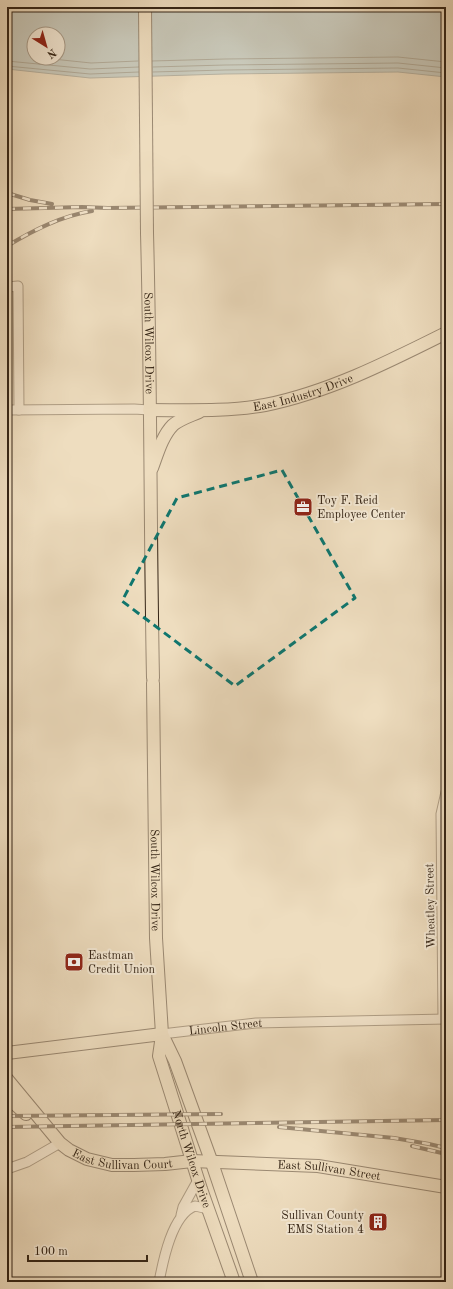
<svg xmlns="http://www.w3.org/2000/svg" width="453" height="1289" font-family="'Old Standard TT',serif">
<rect width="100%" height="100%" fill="#eeddbf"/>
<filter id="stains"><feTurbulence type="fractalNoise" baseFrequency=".005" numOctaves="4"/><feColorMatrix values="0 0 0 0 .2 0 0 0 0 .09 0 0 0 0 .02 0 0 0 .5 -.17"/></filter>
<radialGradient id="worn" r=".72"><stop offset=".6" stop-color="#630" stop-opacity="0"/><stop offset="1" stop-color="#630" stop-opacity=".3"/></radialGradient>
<path fill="#9fb9bd" stroke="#757e7a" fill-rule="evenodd" d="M7 7H446V77L398 72 225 74 90 78 7 69ZM34 34H58V58H34Z"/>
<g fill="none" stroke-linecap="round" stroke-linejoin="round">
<path stroke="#6a6f6a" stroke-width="1" d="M43 58 91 63 138 61
M7 61 90 69 139 67
M152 61 225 59 398 57 446 62
M7 66 90 74 139 72
M153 67 225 65 398 63 446 68
M153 72 225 70 398 68 446 73"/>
<defs>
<g id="minor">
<path d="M7 287 18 286 19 410"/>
<path d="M7 410 134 409 149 410"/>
<path d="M443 1019 441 814 446 792"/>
<path id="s1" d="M162 1034 256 1023 446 1019"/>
<path d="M7 1169 27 1162 60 1143"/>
<path d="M181 1215 183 1207 198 1180"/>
<path d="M159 1282C163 1261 172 1214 195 1206L204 1208 209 1211"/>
</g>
<g id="major">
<path id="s2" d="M147 233C151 382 150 530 153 678"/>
<path id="s3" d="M149 410C187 410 227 412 265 405 329 392 388 362 446 333"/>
<path d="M152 468C157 455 162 436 173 425 180 419 190 416 199 412"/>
<path id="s4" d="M153 683 156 938 162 1034 175 1061 212 1163 252 1282"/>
<path id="s5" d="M162 1035 159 1056 201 1189 234 1282"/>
<path d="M7 1053 162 1034"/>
<path id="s6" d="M7 1079 60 1143 69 1150 87 1159 112 1165H134L165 1164 192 1161 318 1166 446 1187"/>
<path d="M7 1097 26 1114"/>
</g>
</defs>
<use href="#minor" stroke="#635340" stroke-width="11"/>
<use href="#major" stroke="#352516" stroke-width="14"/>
<use href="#minor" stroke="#f4e9d5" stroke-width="9"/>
<use href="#major" stroke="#eeddbf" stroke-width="12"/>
<defs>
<path id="rail" d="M7 193 30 200 52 204
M7 209 82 207 108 208 446 204
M7 246C34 230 61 216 92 211
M7 1116 221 1114
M7 1127 446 1120
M279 1127 394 1138 429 1144 446 1148
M412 1146 446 1154"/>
</defs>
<use href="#rail" stroke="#352516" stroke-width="4"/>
<use href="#rail" stroke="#f4e9d5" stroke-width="2.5" stroke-dasharray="8" stroke-linecap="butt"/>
<defs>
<path id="major-bridge" d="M145 7 147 233"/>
</defs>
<use href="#major-bridge" stroke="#352516" stroke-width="14" stroke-linecap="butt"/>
<use href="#major-bridge" stroke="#eeddbf" stroke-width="12"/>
</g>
<path d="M0 0H453V1289H0ZM282 470 355 598 235 686 122 601 177 498Z" fill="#eeddbf" fill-opacity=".55" fill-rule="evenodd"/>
<path fill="none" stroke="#0f766e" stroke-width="3" stroke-dasharray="8 5" stroke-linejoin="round" d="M282 470 355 598 235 686 122 601 177 498Z"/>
<defs>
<symbol id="office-square" viewBox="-11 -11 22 22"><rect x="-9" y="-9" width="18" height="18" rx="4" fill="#8f2418" stroke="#f4e9d5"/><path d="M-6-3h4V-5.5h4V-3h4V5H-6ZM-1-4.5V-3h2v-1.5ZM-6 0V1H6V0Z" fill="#fff"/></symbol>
<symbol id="bank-square" viewBox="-11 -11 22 22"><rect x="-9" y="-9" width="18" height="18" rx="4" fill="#8f2418" stroke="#f4e9d5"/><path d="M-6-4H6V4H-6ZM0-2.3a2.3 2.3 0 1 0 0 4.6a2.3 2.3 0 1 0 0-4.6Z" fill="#fff"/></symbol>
<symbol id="building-square" viewBox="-11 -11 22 22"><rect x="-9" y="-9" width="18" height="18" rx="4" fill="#8f2418" stroke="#f4e9d5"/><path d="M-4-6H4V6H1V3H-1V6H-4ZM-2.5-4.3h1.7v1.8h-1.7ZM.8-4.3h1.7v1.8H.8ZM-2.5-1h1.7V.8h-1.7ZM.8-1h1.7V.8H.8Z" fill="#fff"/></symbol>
</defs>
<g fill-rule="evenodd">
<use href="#office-square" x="292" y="496" width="22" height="22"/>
<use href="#bank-square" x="63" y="951" width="22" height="22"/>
<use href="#building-square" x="367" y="1211" width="22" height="22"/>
</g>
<g text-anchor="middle" stroke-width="4" stroke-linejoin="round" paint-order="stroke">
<g font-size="12" fill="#352516" stroke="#f4e9d5">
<text dy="4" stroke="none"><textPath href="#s2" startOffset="110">South Wilcox Drive</textPath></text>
<text dy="4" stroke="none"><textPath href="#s3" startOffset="156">East Industry Drive</textPath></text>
<text dy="4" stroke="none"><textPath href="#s4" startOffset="197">South Wilcox Drive</textPath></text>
<text transform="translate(430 906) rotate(-91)" y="4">Wheatley Street</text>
<text dy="4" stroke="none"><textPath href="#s1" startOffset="64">Lincoln Street</textPath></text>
<text dy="4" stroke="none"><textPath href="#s6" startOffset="150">East Sullivan Court</textPath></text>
<text dy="4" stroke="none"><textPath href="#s5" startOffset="129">North Wilcox Drive</textPath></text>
<text dy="4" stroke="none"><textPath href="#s6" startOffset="358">East Sullivan Street</textPath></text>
</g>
<g font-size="12" fill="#352516" stroke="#f4e9d5" text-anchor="start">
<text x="317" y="504">Toy F. Reid<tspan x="317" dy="14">Employee Center</tspan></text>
<text x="88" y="959">Eastman<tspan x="88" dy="14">Credit Union</tspan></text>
<text x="364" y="1219" text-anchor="end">Sullivan County<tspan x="364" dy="14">EMS Station 4</tspan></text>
</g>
</g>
<rect width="453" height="1289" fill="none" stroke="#eeddbf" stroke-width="24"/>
<rect x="8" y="8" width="437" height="1273" fill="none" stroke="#352516" stroke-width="2"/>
<rect x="12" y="12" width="429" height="1265" fill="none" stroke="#352516"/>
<g transform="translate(46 46) rotate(143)"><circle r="19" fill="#f4e9d5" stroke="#a89b89"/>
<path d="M0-3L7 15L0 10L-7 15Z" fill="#8f2418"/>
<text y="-6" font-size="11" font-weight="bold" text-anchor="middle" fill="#352516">N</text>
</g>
<path d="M28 1255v6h119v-6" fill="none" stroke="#352516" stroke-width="2"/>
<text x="34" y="1255" font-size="12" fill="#352516" stroke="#f4e9d5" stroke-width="3" paint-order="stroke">100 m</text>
<rect width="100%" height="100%" filter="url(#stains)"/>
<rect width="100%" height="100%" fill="url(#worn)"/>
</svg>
